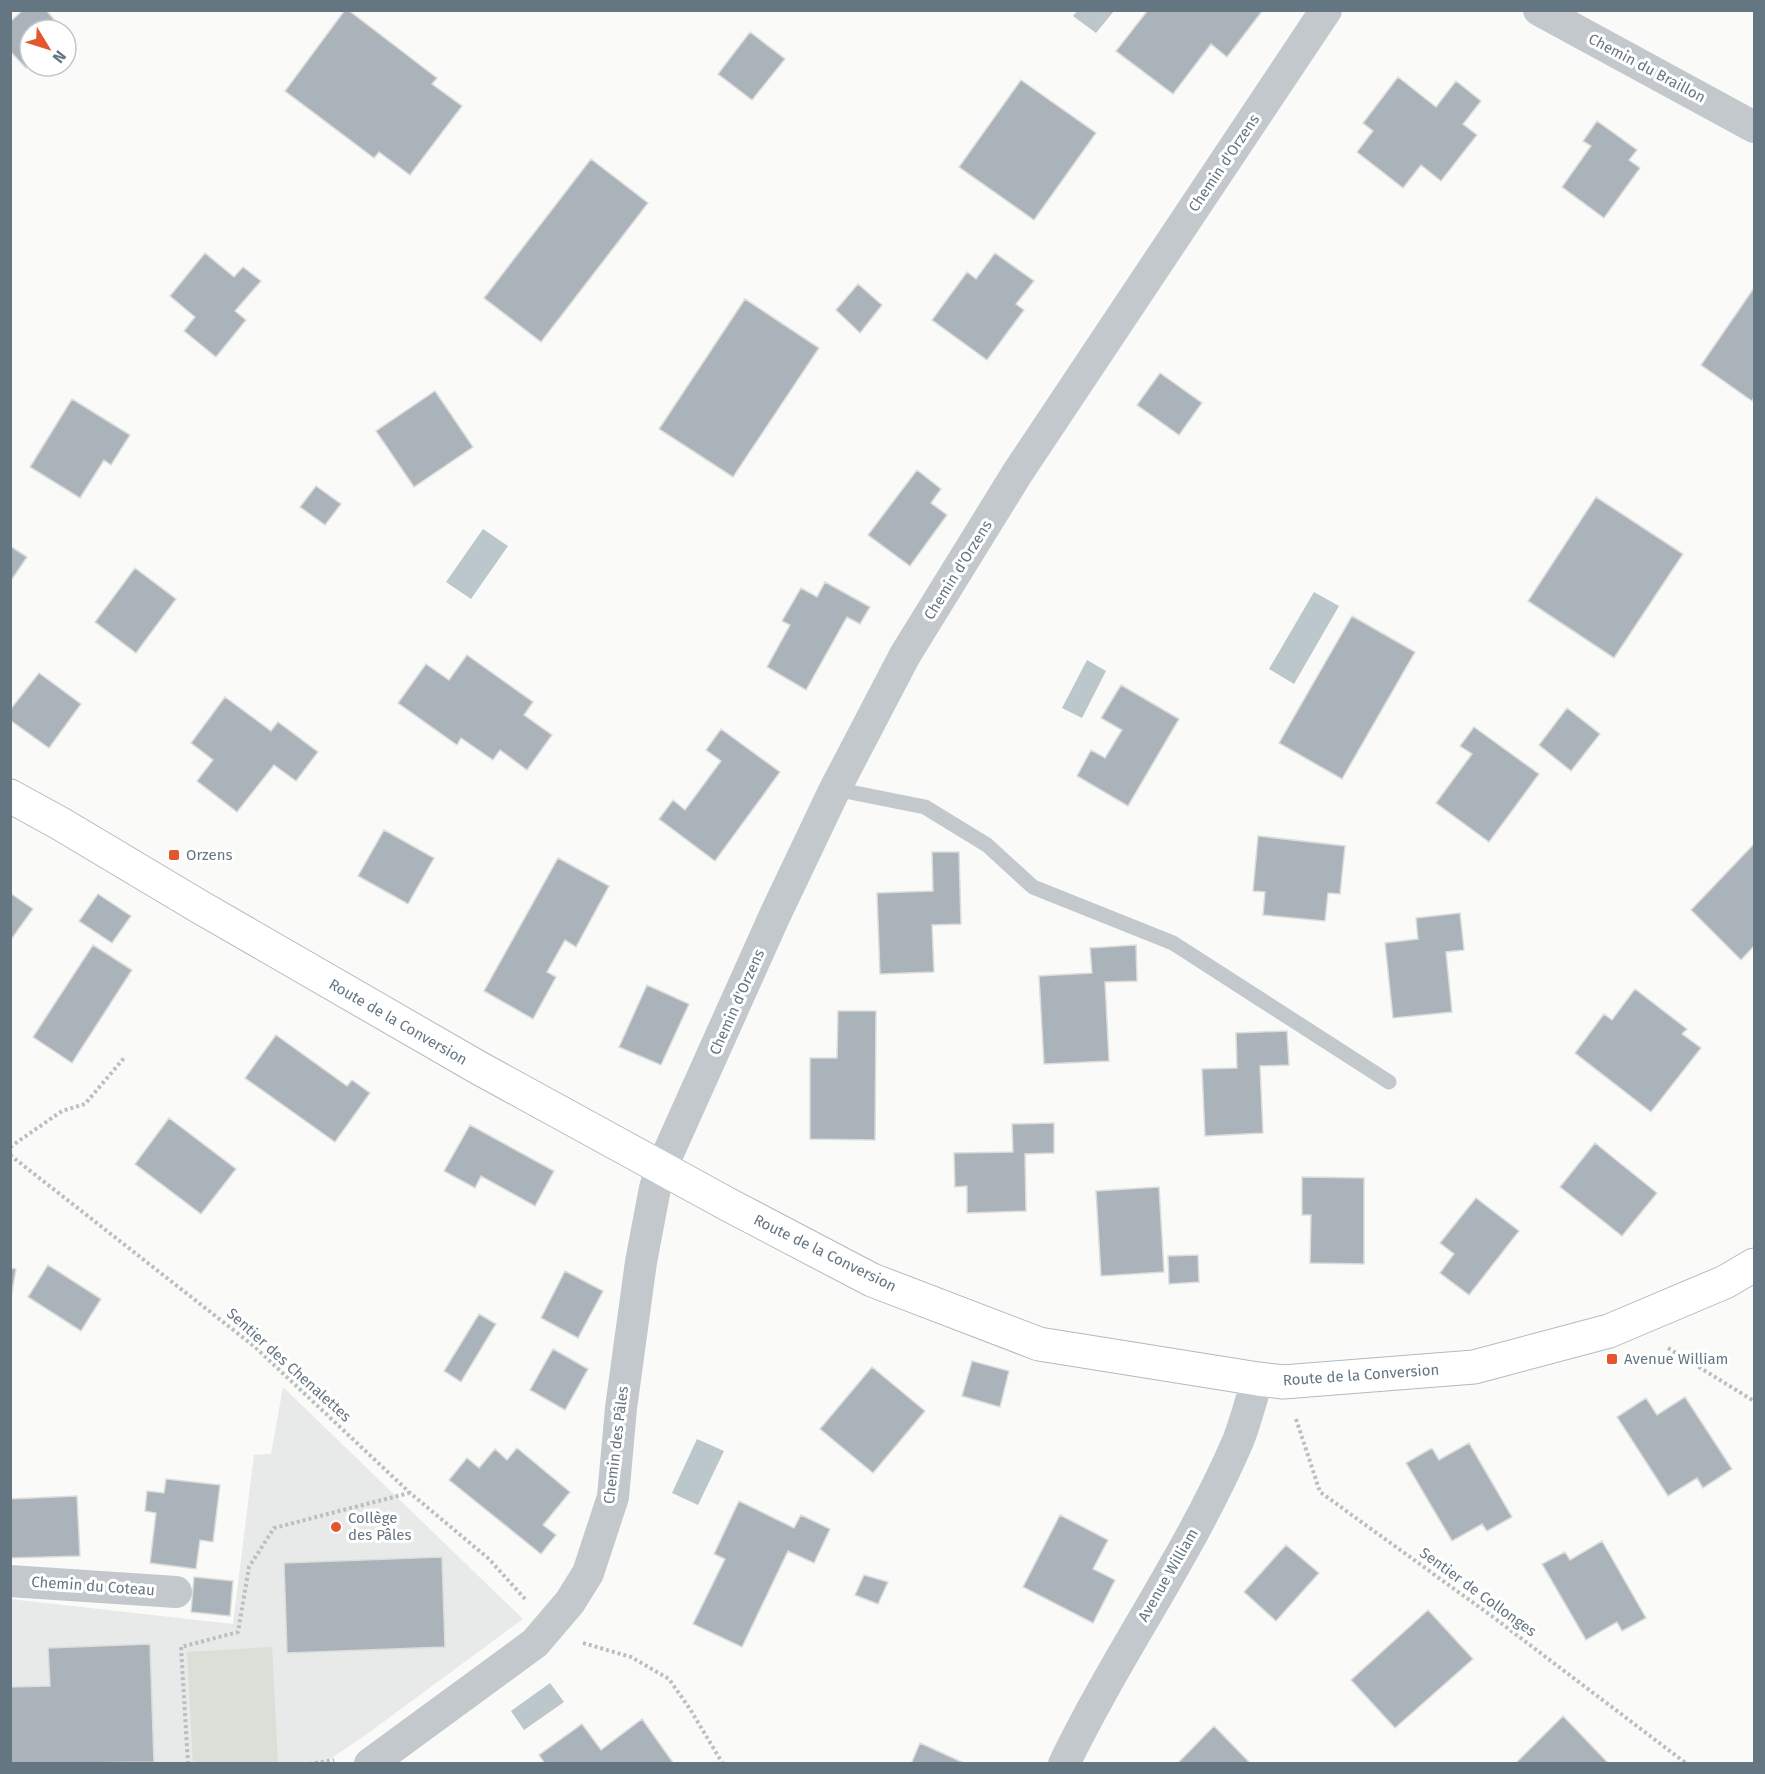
<svg xmlns="http://www.w3.org/2000/svg" width="1765" height="1774" font-family="'Fira Sans',sans-serif">
<rect width="100%" height="100%" fill="#fafaf8"/>
<path fill="#e8e9e9" d="M283 1387 523 1619 363 1737 324 1763 11 1764 10 1599 233 1624 254 1455 271 1454Z"/>
<path fill="#dadfd7" d="M272 1647 278 1763H193L187 1652Z"/>
<path fill="#bbc7cb" d="M1078 10H1114V11L1096 33 1073 16Z
M483 529 508 546 471 599 446 582Z
M1314 592 1339 606 1294 684 1269 669Z
M1087 660 1106 671 1082 718 1062 708Z
M697 1439 724 1451 698 1505 672 1493Z
M550 1683 564 1702 524 1730 511 1711Z"/>
<path fill="#aab3b9" stroke="#dcdcda" stroke-width="1.5" d="M23 10H46L63 30H30V65L26 68 10 51V22Z
M345 10H348L437 78 432 84 462 106 410 175 379 152 374 158 285 91Z
M1148 10H1263L1227 57 1211 44 1173 94 1116 51Z
M750 32 785 59 752 100 718 74Z
M1398 77 1436 107 1456 81 1481 101 1463 124 1477 135 1441 181 1421 165 1403 188 1357 152 1373 131 1363 123Z
M1021 80 1096 133 1034 220 959 167Z
M1597 121 1637 150 1629 160 1640 168 1604 218 1562 187 1591 146 1583 141Z
M591 159 648 203 541 342 484 298Z
M205 253 234 277 243 267 261 281 235 311 246 320 216 357 184 331 195 317 170 296Z
M995 253 1034 281 1016 304 1024 310 987 360 932 320 967 272 976 279Z
M858 284 882 305 860 333 836 310Z
M1754 288V397L1752 401 1701 365Z
M745 299 819 348 733 477 659 429Z
M1160 373 1202 403 1179 435 1137 405Z
M435 391 473 447 414 487 376 431Z
M72 399 130 435 111 465 104 460 80 498 30 467Z
M917 470 941 489 931 503 947 515 910 566 868 535Z
M316 486 341 504 325 525 300 507Z
M1596 497 1683 554 1614 658 1528 601Z
M10 546 27 557 10 582Z
M135 568 176 599 136 653 95 622Z
M825 582 870 607 860 624 847 617 806 690 767 667 790 625 782 621 801 588 817 597Z
M1352 616 1415 652 1342 779 1279 743Z
M467 655 533 702 524 715 552 735 527 770 500 750 493 760 461 738 457 745 398 703 426 664 449 680Z
M39 673 81 704 49 748 10 720V710Z
M1121 685 1179 719 1128 806 1077 776 1091 750 1105 758 1122 730 1101 718Z
M225 697 271 731 278 722 318 752 296 781 274 765 237 812 197 781 213 760 191 743Z
M1567 708 1600 734 1571 771 1539 745Z
M1474 727 1539 774 1489 842 1436 803 1472 754 1460 746Z
M721 729 780 772 715 861 659 819 673 800 685 810 721 761 706 750Z
M384 830 434 858 408 904 358 876Z
M1258 836 1345 846 1340 894 1328 893 1325 921 1263 915 1265 892 1253 891Z
M1754 844V946L1741 960 1691 910Z
M932 852H959L961 924 932 925 934 972 880 974 877 893 933 891Z
M558 858 609 886 576 947 565 940 547 972 556 977 533 1019 484 991Z
M10 893 33 909 10 941Z
M98 894 131 916 112 943 79 921Z
M1460 913 1464 950 1446 952 1452 1012 1393 1018 1385 943 1418 939 1416 918Z
M93 945 132 970 72 1063 33 1037Z
M1136 945 1137 981 1105 982 1109 1061 1044 1064 1039 976 1092 973 1090 948Z
M647 985 689 1004 661 1065 619 1047Z
M1635 989 1687 1029 1682 1034 1701 1048 1651 1112 1575 1053 1604 1014 1612 1020Z
M838 1011H876L875 1140 810 1139V1058H837Z
M1287 1031 1289 1065 1260 1066 1263 1133 1205 1136 1202 1069 1237 1068 1236 1033Z
M276 1035 347 1086 352 1080 370 1093 335 1142 245 1078Z
M169 1118 236 1169 201 1214 135 1164Z
M1054 1123V1153L1025 1154 1026 1211 967 1213V1186L955 1187 954 1153 1013 1152 1012 1124Z
M470 1125 554 1171 535 1206 481 1176 475 1188 444 1171Z
M1595 1143 1657 1193 1622 1236 1560 1187Z
M1302 1177 1364 1178V1264L1310 1263 1311 1215H1302Z
M1159 1187 1164 1272 1101 1276 1096 1191Z
M1476 1198 1519 1231 1469 1295 1440 1273 1454 1254 1440 1243Z
M1198 1255 1199 1282 1169 1284 1168 1256Z
M48 1265 101 1299 81 1331 28 1297Z
M10 1268 16 1269 10 1303Z
M565 1271 603 1291 578 1338 541 1318Z
M479 1314 496 1324 461 1382 444 1371Z
M553 1349 588 1369 565 1410 530 1390Z
M972 1361 1009 1371 1000 1407 962 1396Z
M872 1367 925 1411 873 1473 820 1429Z
M1685 1397 1732 1469 1703 1488 1697 1478 1668 1496 1617 1417 1646 1398 1657 1415Z
M1469 1443 1512 1517 1487 1531 1482 1524 1452 1541 1406 1463 1432 1448 1439 1460Z
M517 1448 570 1492 543 1525 556 1535 541 1554 449 1480 467 1458 479 1468 495 1449 507 1460Z
M166 1479 220 1485 213 1542 200 1540 196 1569 150 1563 156 1513 145 1511 147 1491 164 1493Z
M77 1496 80 1556 10 1558V1499Z
M739 1501 794 1528 801 1515 830 1529 814 1563 788 1551 742 1647 693 1624 725 1559 714 1554Z
M1060 1515 1108 1540 1093 1569 1115 1580 1093 1623 1023 1587Z
M1602 1541 1646 1618 1622 1631 1617 1622 1586 1640 1542 1564 1565 1552 1570 1560Z
M1286 1545 1319 1573 1276 1621 1244 1592Z
M442 1557 445 1647 287 1653 284 1563Z
M864 1575 888 1582 878 1604 855 1595Z
M194 1577 233 1581 230 1616 191 1612Z
M1428 1610 1473 1659 1395 1728 1351 1680Z
M150 1644 154 1762 10 1764V1687L50 1686 48 1648Z
M1563 1716 1609 1764H1515Z
M642 1719 674 1764H545L539 1755 582 1724 601 1750Z
M1214 1726 1251 1764H1177Z
M920 1743 966 1764H911Z"/>
<g fill="none" stroke-linecap="round" stroke-linejoin="round">
<defs>
<path id="secondary" d="M10 796 61 824 200 907 479 1068 729 1205 872 1280 1039 1344 1258 1379 1283 1382 1474 1367 1609 1331 1725 1282 1754 1265"/>
</defs>
<use href="#secondary" stroke="#b3babf" stroke-width="35"/>
<path stroke="#bbbfc2" stroke-width="4" stroke-dasharray="3 3" stroke-linecap="butt" d="M10 1147 62 1111 85 1104 124 1058
M10 1155 255 1347 409 1492 489 1559 525 1599
M1668 1348 1754 1401
M1296 1419 1320 1492 1493 1617 1687 1764
M583 1643 631 1657 669 1679 690 1709 723 1764
M188 1764 181 1647 238 1632 249 1567 274 1528 409 1493
M309 1764 334 1760"/>
<path stroke="#c3c8cc" stroke-width="15" d="M835 789 925 807 987 845 1033 887 1173 943 1389 1082"/>
<path stroke="#c3c8cc" stroke-width="32" d="M1539 10 1754 127
M10 1581 176 1592
M370 1764 535 1643 570 1602 588 1573 613 1497 621 1408 641 1262 655 1188 661 1169 775 915 835 789 905 655 1018 472 1326 10
M1064 1764C1117 1654 1190 1553 1238 1441 1246 1421 1251 1399 1258 1379"/>
<use href="#secondary" stroke="#fff" stroke-width="33"/>
</g>
<g fill="#e4572e" stroke="#fff" stroke-width="2">
<rect x="168" y="849" width="12" height="12" rx="3"/>
<rect x="1606" y="1353" width="12" height="12" rx="3"/>
<circle cx="336" cy="1527" r="6"/>
</g>
<g text-anchor="middle" stroke-width="6" stroke-linejoin="round" paint-order="stroke">
<g font-size="15" fill="#657683" stroke="#fff">
<text transform="translate(1647 68) rotate(28)" y="5">Chemin du Braillon</text>
<text transform="translate(1224 163) rotate(-56)" y="5">Chemin d'Orzens</text>
<text transform="translate(958 570) rotate(-58)" y="5">Chemin d'Orzens</text>
<text transform="translate(737 1002) rotate(-66)" y="5">Chemin d'Orzens</text>
<text transform="translate(398 1022) rotate(30)" y="5">Route de la Conversion</text>
<text transform="translate(825 1253) rotate(26)" y="5">Route de la Conversion</text>
<text transform="translate(289 1365) rotate(42)" y="5">Sentier des Chenalettes</text>
<text transform="translate(1361 1375) rotate(-4)" y="5">Route de la Conversion</text>
<text transform="translate(616 1445) rotate(-83)" y="5">Chemin des Pâles</text>
<text transform="translate(1168 1575) rotate(-60)" y="5">Avenue William</text>
<text transform="translate(93 1586) rotate(4)" y="5">Chemin du Coteau</text>
<text transform="translate(1478 1592) rotate(36)" y="5">Sentier de Collonges</text>
</g>
<g font-size="15" fill="#657683" stroke="#fff" text-anchor="start">
<text x="186" y="860">Orzens</text>
<text x="1624" y="1364">Avenue William</text>
<text x="348" y="1523">Collège<tspan x="348" dy="17">des Pâles</tspan></text>
</g>
</g>
<rect width="1765" height="1774" fill="none" stroke="#657683" stroke-width="24"/>
<g transform="translate(48 48) rotate(128)"><circle r="28" fill="#ffffff" stroke="#c1c8cd" stroke-width="1.5"/>
<path d="M0-4.5L10 22L0 15L-10 22Z" fill="#e4572e"/>
<text y="-9" font-size="16" font-weight="bold" text-anchor="middle" fill="#657683">N</text>
</g>
</svg>
